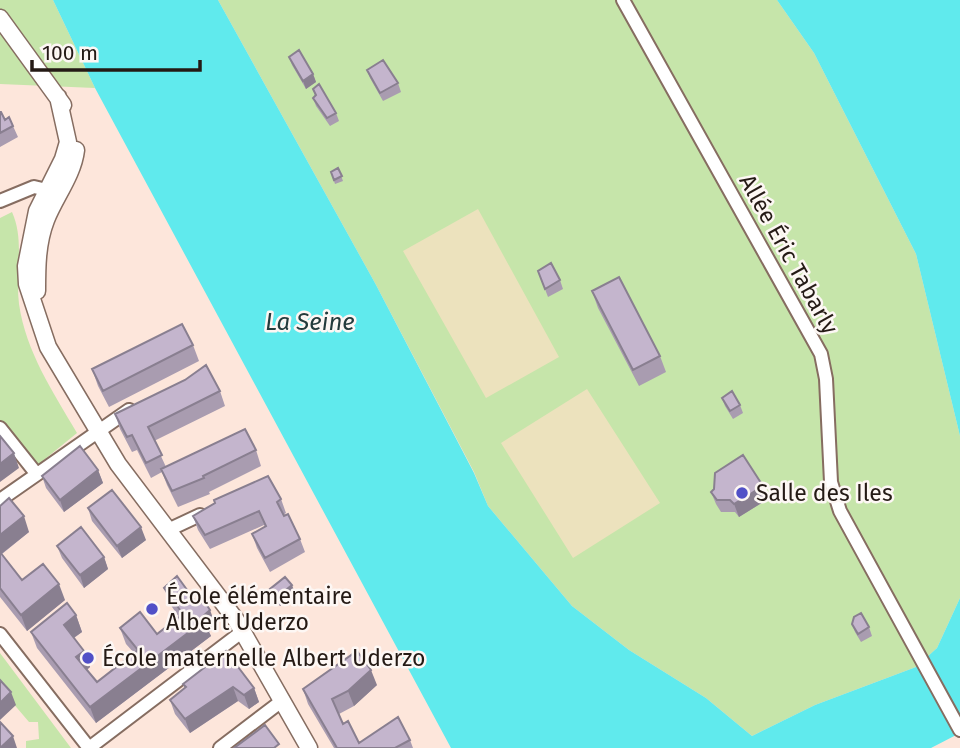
<svg xmlns="http://www.w3.org/2000/svg" width="960" height="748" font-family="'Fira Sans',sans-serif">
<rect width="100%" height="100%" fill="#fde6db"/>
<path fill="#c6e5aa" d="M0 0H53L95 88 0 84Z
M218 0H777L814 53 916 254 960 436V598L937 648 916 667 815 705 752 736 706 698 629 650 572 606 488 506 474 472 375 283Z
M12 212C25 241 15 272 19 304 26 352 53 392 77 433L34 468 0 424V218Z
M0 653 71 748H26V741L39 739 38 722H29L0 688Z"/>
<path fill="#ece2bd" d="M478 209 559 357 486 398 403 251Z
M587 389 660 503 573 558 501 443Z"/>
<path fill="#60eaed" d="M53 0H218L375 283 474 473 488 506 572 606 629 650 706 698 752 736 815 705 916 667 937 648 960 598V733L931 748H451L95 88Z
M777 0H960V436L916 254 814 53Z"/>
<g fill="none" stroke-linecap="round" stroke-linejoin="round">
<defs>
<path id="minor" d="M623 0 821 354 826 379 831 482 840 511 960 730
M0 201 34 187 55 192
M0 428 35 472
M0 500 129 410
M168 530 200 515
M0 634 89 748
M89 748 243 631
M220 748 283 700"/>
<path id="major" d="M0 18 63 105
M58 97 68 142 63 159 37 211 26 266 27 284 48 347 118 464 236 620 309 748
M37 291C37 268 37 243 46 220 55 197 73 175 76 150"/>
</defs>
<use href="#minor" stroke="#866d61" stroke-width="16"/>
<use href="#major" stroke="#866d61" stroke-width="19"/>
<use href="#minor" stroke="#fff" stroke-width="12"/>
<use href="#major" stroke="#fff" stroke-width="16"/>
</g>
<path fill="#a99cb0" d="M289 57 313 74 316 82 306 89 292 65Z
M367 70 398 83 401 92 383 101 370 78Z
M313 89 336 113 339 121 330 126 316 106 313 98 315 96Z
M0 112 5 120 13 126 18 137 0 147Z
M338 168 343 181 335 184 331 172Z
M538 271 560 280 563 289 548 297Z
M592 291 660 356 666 372 639 386 598 308Z
M193 345 199 361 109 407 98 386 92 369Z
M220 391 225 406 154 441 166 467 256 450 261 466 209 492 210 494 178 507 167 485 162 472 151 478 137 450 132 452 120 429 115 414Z
M722 398 740 405 743 413 733 419 725 406Z
M98 470 103 483 64 512 46 488 42 476Z
M763 486 768 499 739 517 735 512H721L716 504 711 492Z
M281 499 286 513 283 515 300 539 305 552 270 572 257 548 252 534 265 527 264 525 210 549 198 530 193 516Z
M0 506 29 532 2 554 22 580 65 600 27 631 0 597Z
M88 508 146 540 122 558 92 521Z
M57 546 104 557 108 569 84 588 62 558Z
M164 588 198 605 216 626 209 632 211 636 96 723 37 648 31 632 76 615 82 632 74 638 84 651 90 667 87 670 97 682 134 653 126 644 120 628 157 634 179 617 170 604Z
M270 589 295 593 280 606 273 598Z
M852 624 869 627 872 636 861 642 855 632Z
M183 684 254 688 259 702 249 709 238 701 190 733 175 714 170 700 185 688Z
M377 685 354 706 339 714 343 724 359 743 410 740 413 748H334L308 704 303 689Z"/>
<path fill="#897f90" d="M313 74 316 82 306 89 303 81Z
M14 453 19 468 0 482V464Z
M98 470 103 483 64 512 60 500Z
M763 486 768 499 739 517 734 504Z
M24 516 29 532 0 555V535Z
M141 527 146 540 122 558 117 546Z
M104 557 108 569 84 588 80 575Z
M59 584 65 600 27 631 21 615Z
M292 585 295 593 280 606 277 597Z
M210 610 216 626 209 632 211 636 96 723 90 707Z
M76 615 82 632 69 641 64 625Z
M84 651 90 667 82 673 76 657Z
M371 670 377 685 354 706 348 691Z
M233 687 238 701 190 733 185 719Z
M254 688 259 702 249 709 244 695Z
M11 692 16 705 0 720V703Z
M13 736 17 748H0Z"/>
<path fill="#c4b5cd" stroke="#897f90" stroke-width="2" d="M299 50 313 74 303 81 289 57Z
M383 60 398 83 380 93 367 70Z
M319 84 336 113 327 118 313 98 316 95 313 89Z
M0 112H1L5 120 9 117 13 126 0 133Z
M338 168 342 176 334 180 331 172Z
M551 263 560 280 545 289 538 271Z
M619 277 660 356 633 370 592 291Z
M182 324 193 345 103 391 92 369Z
M206 365 220 391 148 427 162 455 146 463 132 435 127 437 115 414 185 380Z
M732 391 740 405 730 411 722 398Z
M245 429 256 450 203 476 204 478 172 491 161 469Z
M0 436 14 453 0 464Z
M80 446 98 470 60 500 42 476Z
M743 455 763 486 734 504 730 500H717L711 492 714 489 715 473Z
M268 476 281 499 277 502 284 516 288 514 300 539 265 558 252 534 266 526 259 511 205 535 193 516 215 503 214 500Z
M112 490 141 527 117 546 88 508Z
M9 498 24 516 0 535V506Z
M81 527 104 557 80 575 57 546Z
M0 552 22 580 43 564 59 584 21 615 0 588Z
M177 576 198 605 204 601 210 610 202 617 205 620 90 707 31 632 67 603 76 615 64 625 84 651 76 657 97 682 138 650 120 628 140 612 157 634 183 614 164 588Z
M285 577 292 585 277 597 270 589Z
M861 613 869 627 858 634 852 624 854 617Z
M226 651 254 688 244 695 233 687 185 719 170 700 186 687 183 684Z
M357 651 371 670 348 691 332 699 343 724 348 721 359 743 398 717 410 740 395 748H337L303 689Z
M0 680 11 692 0 703Z
M0 722 13 736 0 748Z
M265 725 279 744 274 748H234Z"/>
<g fill="#5150c7" stroke="#fdf7f4" stroke-width="2.5">
<circle cx="742" cy="493" r="7"/>
<circle cx="152" cy="609" r="7"/>
<circle cx="88" cy="658" r="7"/>
</g>
<g text-anchor="middle" stroke-width="5" stroke-linejoin="round" paint-order="stroke">
<g font-size="23" fill="#241a15" stroke="#fdf7f4">
<text transform="translate(789 254) rotate(61)" y="8">Allée Éric Tabarly</text>
</g>
<g font-size="23" fill="#241a15" stroke="#fdf7f4" text-anchor="start">
<text x="756" y="501">Salle des Iles</text>
<text x="166" y="604">École élémentaire<tspan x="166" dy="26">Albert Uderzo</tspan></text>
<text x="102" y="666">École maternelle Albert Uderzo</text>
</g>
<g font-size="24" font-style="italic" fill="#233b3c" stroke="#fdf7f4">
<text x="310" y="330">La Seine</text>
</g>
</g>
<path d="M32 60v10h168v-10" fill="none" stroke="#241a15" stroke-width="3.5"/>
<text x="42" y="60" font-size="21" fill="#241a15" stroke="#fdf7f4" stroke-width="5" paint-order="stroke">100 m</text>
</svg>
